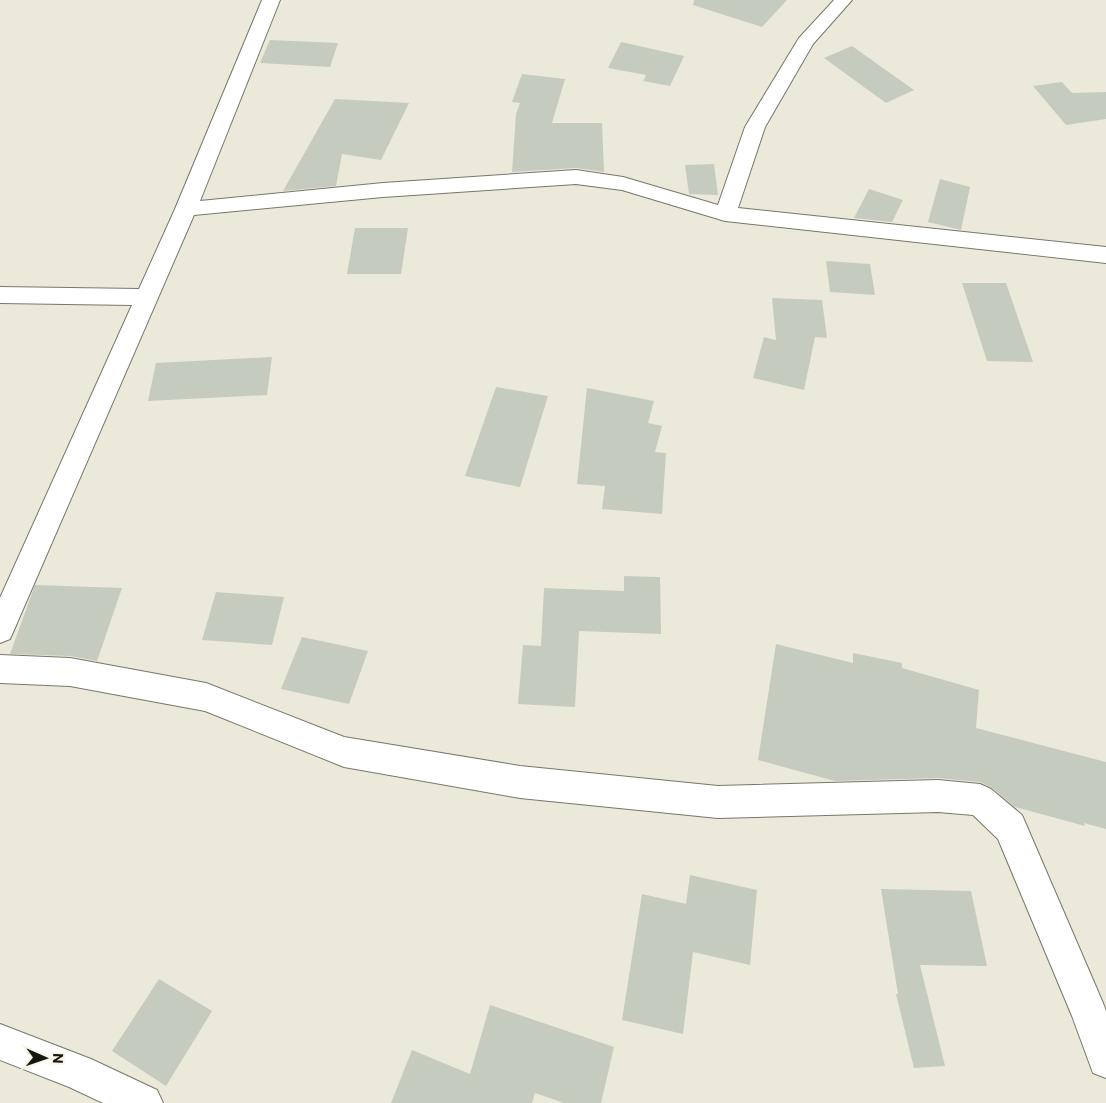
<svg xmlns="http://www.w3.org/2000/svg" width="1106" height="1103" font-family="Commissioner,sans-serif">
<rect width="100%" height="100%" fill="#ebe9da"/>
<path fill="#c5cbbe" d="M694 0H787L762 27 693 5Z
M270 40 338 43 330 67 260 63Z
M621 42 684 56 670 86 643 81 646 75 608 68Z
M852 46 914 90 886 103 824 58Z
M522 74 565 79 552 123H602L604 172 576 168 512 172 516 114 520 103 512 102Z
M1062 82 1072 93 1106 92V119L1066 125 1033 86Z
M335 99 409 103 381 160 342 154 336 186 283 191Z
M714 164 718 195 689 194 685 165Z
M940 179 970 187 961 230 928 222Z
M869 189 903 200 892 222 854 218Z
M355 228H408L401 274H347Z
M826 261 870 264 875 295 830 292Z
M962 283H1006L1033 362 987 361Z
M772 298 822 300 827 338 815 337 804 390 753 378 764 337 776 340Z
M272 357 267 395 148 401 156 363Z
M496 387 548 396 520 487 465 476Z
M587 388 654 401 648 423 662 426 655 452 666 453 662 514 602 509 605 486 577 484Z
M624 576 660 577 661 634 579 631 575 707 518 704 523 645 541 646 544 588 624 591Z
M35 585 122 588 97 661 70 656 10 654Z
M216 592 284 597 272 645 202 640Z
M302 637 368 651 349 704 281 689Z
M776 644 853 663V653L902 663V668L979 690 976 728 1106 762V829L1084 823 1085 826 1015 807 992 788 980 782 938 778 835 781 758 760Z
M690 875 757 890 750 965 693 952 683 1034 622 1020 642 894 686 904Z
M881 889 971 891 987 966 920 965 945 1066 914 1068 896 994H898Z
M159 979 212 1011 166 1086 112 1051Z
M490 1005 614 1047 601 1103H564L535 1093 532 1103H391L412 1050 470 1074Z"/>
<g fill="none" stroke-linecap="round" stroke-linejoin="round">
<defs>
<path id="minor" d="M262 0H280L200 201 383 183 576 170 623 177 718 205 745 127 799 38 834 0H852L813 44 765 127 738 208 1106 247V263L725 221 622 190 576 184 383 197 194 215 14 630 10 639 0 643V598L132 305 0 303V287L139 289 175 209Z
M0 655 70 658 206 683 344 737 520 766 718 786 938 780 980 784 991 789 1022 815 1103 1003 1106 1011V1078L1093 1073 1072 1016 998 839 973 815 938 812 718 818 520 798 344 767 205 711 70 686 0 683Z
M0 1024 91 1059 157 1090 163 1103H103L69 1087 0 1060Z"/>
</defs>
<use href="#minor" stroke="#79776a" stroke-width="2"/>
<use href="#minor" fill="#fff" fill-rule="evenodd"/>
</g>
<g transform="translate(45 1058) rotate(92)" stroke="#f8f6e7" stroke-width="4" paint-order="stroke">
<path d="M0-4L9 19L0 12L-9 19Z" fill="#171711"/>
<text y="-8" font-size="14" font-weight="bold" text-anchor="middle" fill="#171711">N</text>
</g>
</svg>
